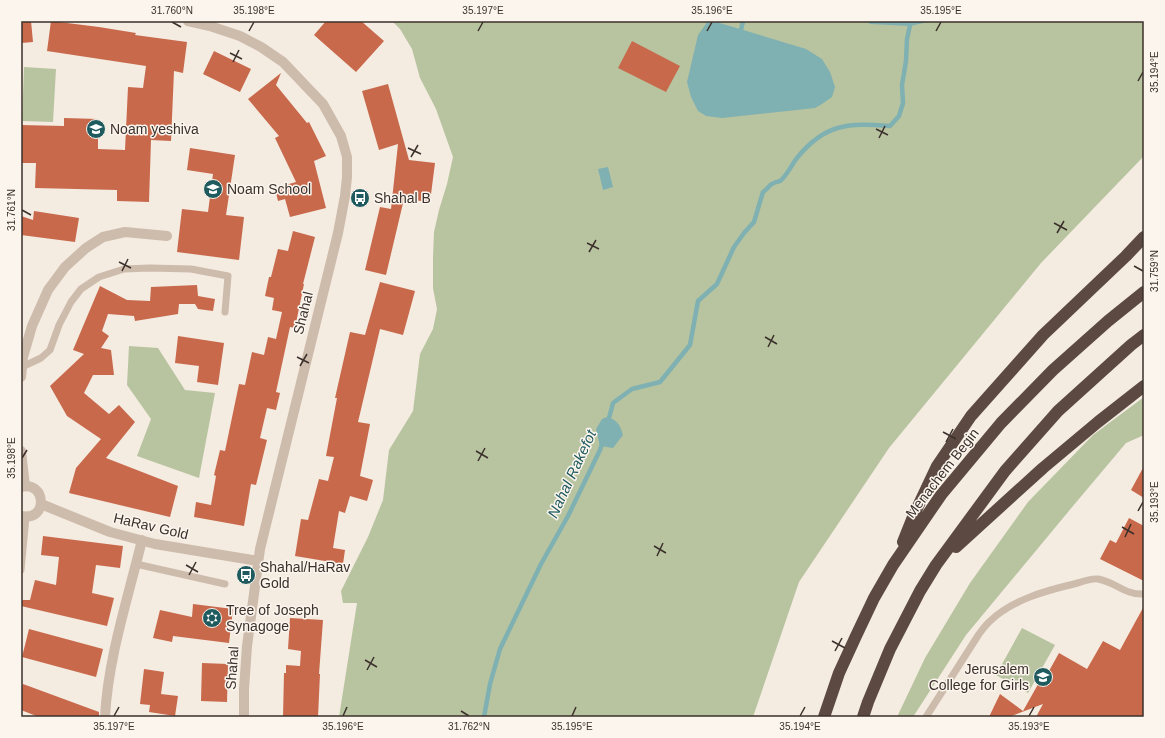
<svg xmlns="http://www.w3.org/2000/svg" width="1165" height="738" font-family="Helvetica,sans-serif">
<rect width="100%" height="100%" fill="#f4ebe1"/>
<path fill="#b8c4a0" d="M392 21H1144V156L1041 263 889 448 799 582 753 717H339L357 603H343L341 591 368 537 383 500 389 450 413 411 420 354 433 329 437 309 433 288V257L434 232 439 210 447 184 453 157 436 109 420 78 412 49 400 29Z
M24 67 56 69 53 122 22 121Z
M129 346 158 348 185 390 215 393 199 478 137 456 151 419 127 385Z
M1144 397V435L1126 443 1073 506 966 635 913 717H897L925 658 970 583 1028 502 1093 435Z
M1022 628 1055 645 1028 693 996 675Z"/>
<path fill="#7fb0b2" d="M708 21H713L806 49 822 59 830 72 835 87 832 97 822 104 815 108 722 118 706 116 698 111 691 97 687 82 698 35Z
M866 21H933L910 26 870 24Z
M608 167 613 187 603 190 598 169Z
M607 417C618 420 620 425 623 435L613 448 600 446 596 429 602 419Z"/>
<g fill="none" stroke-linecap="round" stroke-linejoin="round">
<path stroke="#7fb0b2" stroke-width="4.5" d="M741 30 743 21
M608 422 613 403 632 389 660 382 690 345 698 301 717 284 734 247 744 233 754 222 763 192C769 188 768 186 772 184 774 182 778 182 780 181 787 176 792 164 797 158 825 123 849 123 890 126L899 116 903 103 902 85 906 61 907 39 911 21
M484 717 490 684 500 649 541 564 568 516 600 450 603 441"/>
</g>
<path fill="#c8694b" d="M21 21H31L33 42 21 43Z
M51 21 99 27 136 33 135 35 187 42 183 73 174 71 171 141 151 140 149 202 117 201V190L35 188 36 163H21V125L64 126V118L98 119V149L125 150 128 87 143 88 146 66 47 51Z
M326 21H361L384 41 356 72 314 35Z
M632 41 680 66 666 92 618 68Z
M214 51 251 69 240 92 203 74Z
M281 73 276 85 307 123 309 122 326 156 314 161 326 208 290 217 285 199 278 201 275 188 296 182 275 138 279 136 248 99Z
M388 84 409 160 435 163 430 202 404 199 386 275 365 270 380 207 391 209 398 144 379 150 362 91Z
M190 148 235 155 226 215 244 217 239 260 177 252 182 209 208 212 213 174 187 170Z
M34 211 79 218 75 242 21 235V216L33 220Z
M293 231 315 237 303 284H304L295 328 290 327 276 392 280 393 276 410 267 408 260 438 267 440 256 485 251 484 244 526 194 517 196 502 211 505 216 476 214 475 220 450 225 451 239 384 245 385 252 352 264 355 268 337 276 339 282 312 272 310 274 298 265 296 269 277H271L278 249 288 251Z
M380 282 415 291 403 335 380 329 358 422 370 424 360 476 373 480 367 501 350 496 345 513 339 511 333 548 345 550 343 564 295 556 301 519 308 520 319 479 328 481 334 457 326 456 337 398H335L350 332 365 335Z
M197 285 198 296 215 299 213 311 198 309 195 304H179L178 314 135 321 134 316 108 314 102 331 109 336 101 348 111 350 114 375H93L84 393 109 414 119 405 135 422 106 458 178 486 170 517 69 493 76 468 101 439 67 416 50 386 84 354 73 350 100 286 127 300 150 301 151 287Z
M178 336 224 343 218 385 197 382 199 366 175 363Z
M1144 466V498L1131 490Z
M1129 518 1144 526V581L1100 559 1110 540 1116 543Z
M43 536 123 546 120 568 96 565 92 593 114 598 107 626 21 606V600H30L35 580 56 585 59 557 41 555Z
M193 604 233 609 229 643 173 636 172 642 153 638 160 610 192 617Z
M1144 606V717H1036L1043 704 1009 717H989L1000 694 1023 711 1041 679 1044 680 1059 653 1087 669 1103 641 1120 650Z
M290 618 323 620 319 674H320L318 717H283L284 673H286V665L300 666 301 651 288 649Z
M29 629 103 649 96 677 22 657Z
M202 663 228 664 227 702 201 701Z
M144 669 164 672 161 694 178 696 175 716 149 712 150 705 140 704Z
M23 684 99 712V717H39L21 710V690Z"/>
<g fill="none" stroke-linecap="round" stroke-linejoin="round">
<path stroke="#cdbbac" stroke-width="7" d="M22 367 41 358 50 350 59 325 71 302 81 289 99 277 124 269 150 268 191 269 228 276 225 312
M136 564 225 584
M21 570 26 517
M926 717 979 634C982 630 985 626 989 622 1012 600 1044 591 1074 584 1081 582 1091 578 1098 579 1116 582 1124 595 1144 594"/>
<path stroke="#cdbbac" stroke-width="10" d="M21 377 23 357 32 326 48 290 65 267 86 248 103 237 125 232 167 236
M21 451 25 486
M21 487C46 480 49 522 21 516
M41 504 110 532 155 544 258 561
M105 717C108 658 128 598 142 540"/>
<path stroke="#cdbbac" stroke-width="10" d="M188 21 210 26 240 36 261 47 283 62 323 104 341 136 347 157V177L345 196 338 233 260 549 247 646 244 689V717"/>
<path stroke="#5c4a42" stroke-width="12" d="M903 542 913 517 937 466 971 416 1043 335 1126 256 1144 237
M956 547 1043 468 1098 422 1144 386
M824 717 839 673 856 636 874 598 893 565 941 495 1001 423 1053 370 1108 321 1144 292
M863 717 868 702 890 649 920 591 936 565 1005 471 1058 411 1131 345 1144 335"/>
</g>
<path fill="none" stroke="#3b302b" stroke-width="1.5" d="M172 22 181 27M249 31 254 22M478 31 483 22M707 31 712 22M936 31 941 22M230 53 242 59M233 62 239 50M1138 81 1143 72M876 129 888 135M879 138 885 126M408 148 421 154M411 157 418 145M22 210 31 215M1054 223 1067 230M1057 233 1064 221M587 243 599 249M589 252 596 240M119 262 131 268M1134 266 1143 271M122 271 128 259M765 337 777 344M768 347 774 335M297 357 309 363M300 366 307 354M943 432 956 439M946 442 953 429M476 451 488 458M22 458 27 450M478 461 485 448M1138 511 1143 502M1122 527 1134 534M1125 537 1131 524M654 546 666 553M657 556 663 543M186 565 198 572M189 575 196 562M832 641 845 648M835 651 842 638M365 660 377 667M367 670 374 657M461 711 469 716M114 716 119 707M343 716 347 707M572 716 576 707M800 716 805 707M1029 716 1034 707"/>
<defs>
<symbol id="school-disc" viewBox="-11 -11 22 22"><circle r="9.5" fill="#1f5a5e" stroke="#fbf5ee"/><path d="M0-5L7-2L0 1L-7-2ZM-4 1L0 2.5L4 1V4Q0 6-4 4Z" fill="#fff"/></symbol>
<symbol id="bus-disc" viewBox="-11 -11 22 22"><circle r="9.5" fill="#1f5a5e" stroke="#fbf5ee"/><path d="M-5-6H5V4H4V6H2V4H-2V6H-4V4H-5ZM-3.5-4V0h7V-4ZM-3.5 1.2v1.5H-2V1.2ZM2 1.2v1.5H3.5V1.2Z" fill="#fff"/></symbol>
<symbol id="synagogue-disc" viewBox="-11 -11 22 22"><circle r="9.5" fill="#1f5a5e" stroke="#fbf5ee"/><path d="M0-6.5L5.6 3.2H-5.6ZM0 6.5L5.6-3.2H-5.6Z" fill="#fff"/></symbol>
<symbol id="university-disc" viewBox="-11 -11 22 22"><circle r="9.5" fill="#1f5a5e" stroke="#fbf5ee"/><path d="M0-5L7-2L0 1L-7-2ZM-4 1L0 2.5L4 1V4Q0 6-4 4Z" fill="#fff"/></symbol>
</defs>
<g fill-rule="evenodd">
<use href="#school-disc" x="85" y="118" width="22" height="22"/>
<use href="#school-disc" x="202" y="178" width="22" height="22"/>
<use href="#bus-disc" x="349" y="187" width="22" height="22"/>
<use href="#bus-disc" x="235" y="564" width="22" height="22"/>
<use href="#synagogue-disc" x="201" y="607" width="22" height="22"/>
<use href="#university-disc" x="1032" y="666" width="22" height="22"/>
</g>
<g text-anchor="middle" stroke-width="3" stroke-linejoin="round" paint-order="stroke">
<g font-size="14" fill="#3b302b" stroke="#fbf5ee" text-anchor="start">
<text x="110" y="134">Noam yeshiva</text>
<text x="227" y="194">Noam School</text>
<text x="374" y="203">Shahal B</text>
<text x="260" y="572">Shahal/HaRav<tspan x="260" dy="16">Gold</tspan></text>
<text x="226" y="615">Tree of Joseph<tspan x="226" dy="16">Synagoge</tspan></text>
<text x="1029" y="674" text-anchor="end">Jerusalem<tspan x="1029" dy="16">College for Girls</tspan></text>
</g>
<g font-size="14" fill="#3b302b" stroke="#fbf5ee">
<text transform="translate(303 313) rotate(-76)" y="5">Shahal</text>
<text transform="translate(942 473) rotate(-52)" y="5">Menachem Begin</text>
<text transform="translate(151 526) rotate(13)" y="5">HaRav Gold</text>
<text transform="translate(232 668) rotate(-86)" y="5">Shahal</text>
</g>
<g font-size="15" font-style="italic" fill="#1f5a5e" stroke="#fbf5ee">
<text transform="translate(572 474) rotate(-65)" y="5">Nahal Rakefot</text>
</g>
</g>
<rect width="1165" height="738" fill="none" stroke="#fbf5ee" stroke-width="44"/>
<rect x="22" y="22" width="1121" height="694" fill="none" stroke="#3b302b" stroke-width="1.5"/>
<g font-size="10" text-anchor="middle" fill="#3b302b">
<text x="172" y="14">31.760°N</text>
<text x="254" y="14">35.198°E</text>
<text x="483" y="14">35.197°E</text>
<text x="712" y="14">35.196°E</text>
<text x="941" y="14">35.195°E</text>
<text transform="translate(1154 72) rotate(-90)" y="4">35.194°E</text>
<text transform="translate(11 210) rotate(-90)" y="4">31.761°N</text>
<text transform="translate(1154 271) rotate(-90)" y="4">31.759°N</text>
<text transform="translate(11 458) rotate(-90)" y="4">35.198°E</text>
<text transform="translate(1154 502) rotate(-90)" y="4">35.193°E</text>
<text x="114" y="730">35.197°E</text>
<text x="343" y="730">35.196°E</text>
<text x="469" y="730">31.762°N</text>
<text x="572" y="730">35.195°E</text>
<text x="800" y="730">35.194°E</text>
<text x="1029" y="730">35.193°E</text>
</g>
</svg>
